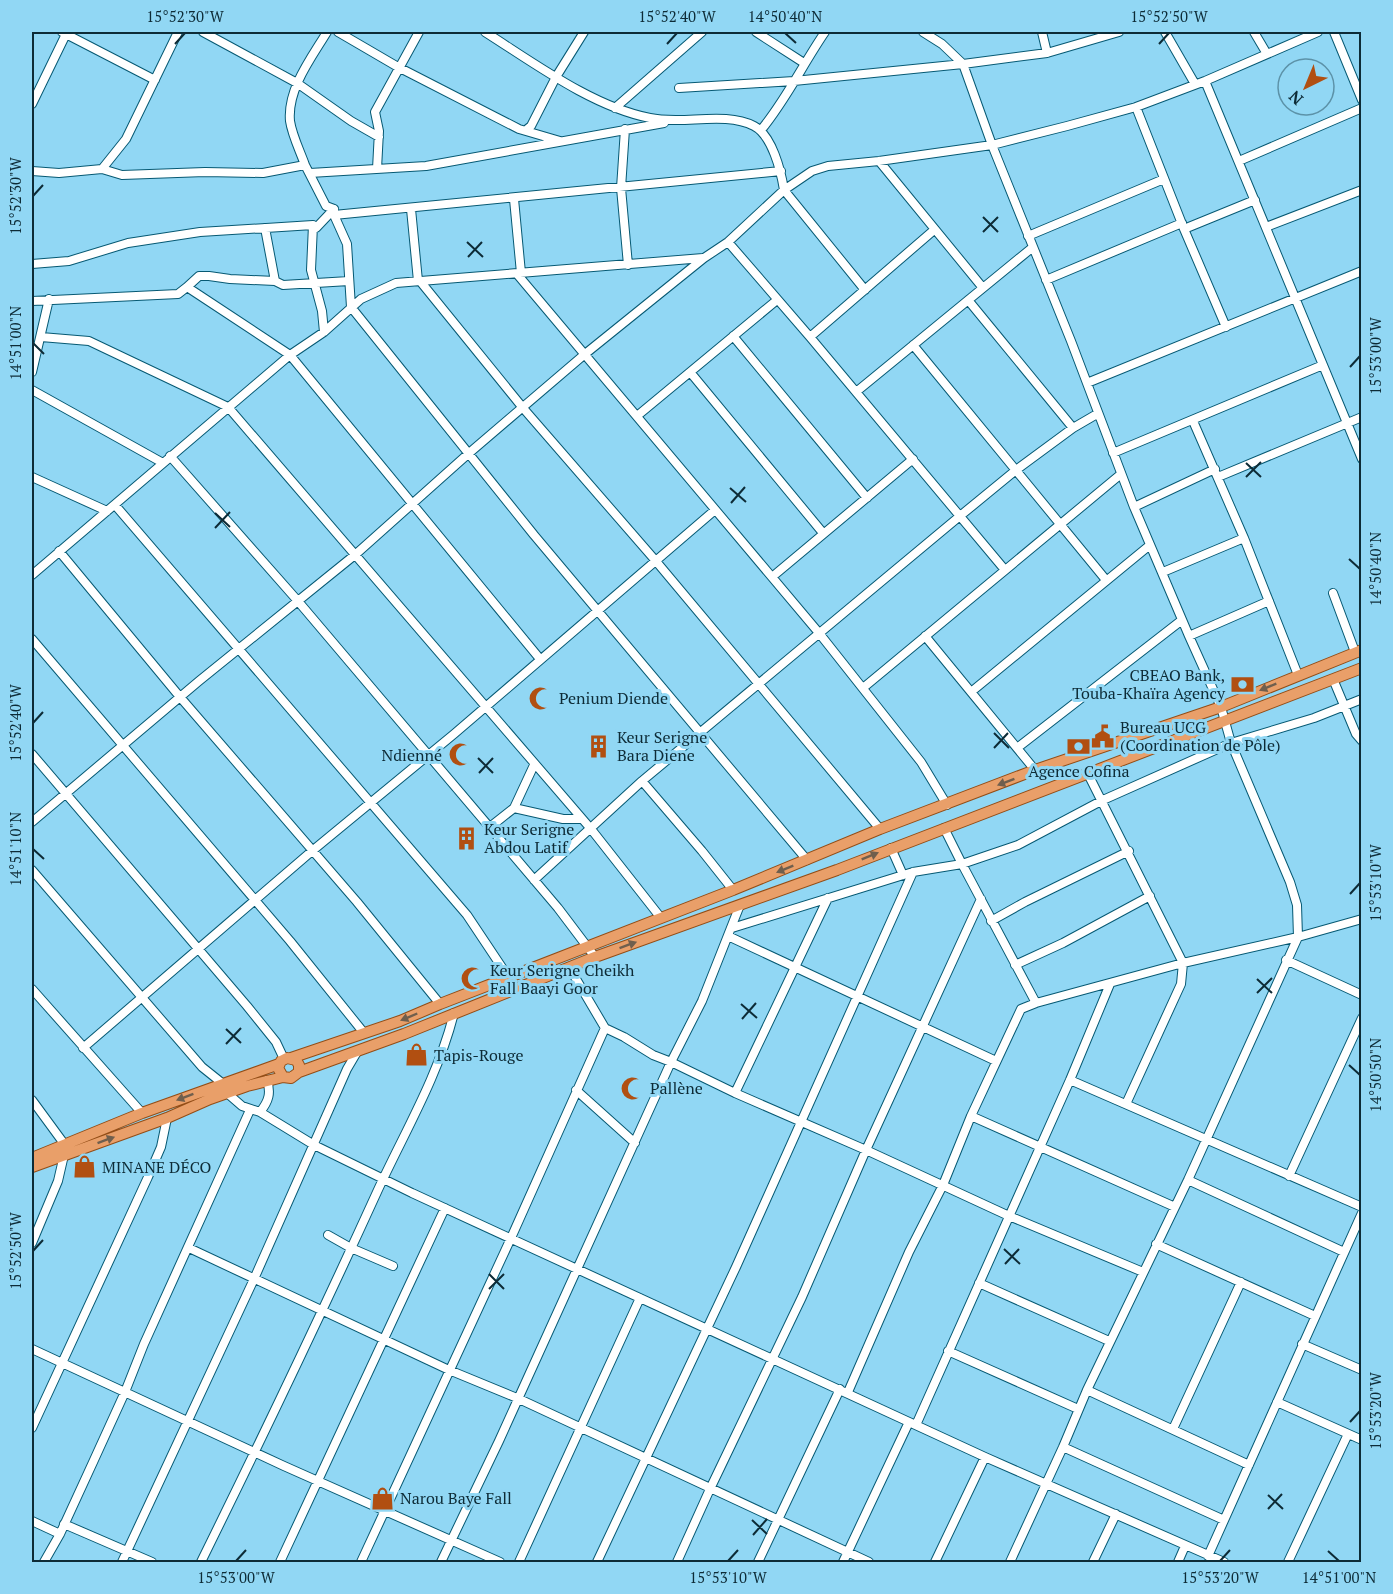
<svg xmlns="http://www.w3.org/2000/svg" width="1393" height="1594" font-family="'PT Serif',serif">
<rect width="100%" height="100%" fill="#91d7f4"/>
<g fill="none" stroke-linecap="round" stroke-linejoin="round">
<defs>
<path id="minor" d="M62 32 155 80
M203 32 297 83 351 121 379 137
M338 32 398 67 519 129 560 141
M485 32C534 63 593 107 650 118 683 125 725 111 754 126 772 135 781 171 784 190L865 290
M756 32 804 63
M923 32 942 44 963 64 992 145 1071 341 1134 507 1189 636 1221 707 1231 743 1290 882 1297 905 1298 937 1188 1180 1087 1390 1063 1447 1010 1562
M1042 32 1047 53
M1165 32 1195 84
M1254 32 1267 54
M1334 32 1362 100
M1205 81 1362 459
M679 88 794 81 963 64 1047 53 1119 32
M32 104 67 32
M1136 107 1184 229 1226 327
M615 108 702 32
M625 129 621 188 628 265
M526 130 531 126 556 77 584 32
M761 130C786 100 803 64 825 32
M879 161 983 288
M1239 161 1362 108
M305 165 326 206 334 209V215L347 244 351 307 534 535 807 860
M102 169 122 175 205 172 263 173 305 165C300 151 292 135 290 121 287 89 312 57 327 32
M377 169 379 131 375 112 419 32
M32 171 59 173 102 169 126 139 178 32
M310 173 426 166 664 123
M514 199 521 273
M411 209 418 281
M334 215 781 171
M1266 227 1362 190
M265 228 275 281
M1184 229 1255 200
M1028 236 1164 179
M728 242 810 337 1005 570
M32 264 69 261 128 243 200 232 313 225
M517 274 819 633 921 762 947 805
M1046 280 1182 223
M420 281 523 408 655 560 880 829
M187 287 199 276H209L230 279 275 281 283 285 349 281
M968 300 1073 428
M32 301 178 294 187 287 290 355 540 659
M324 332 322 311 311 270 313 225 316 228 334 209
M733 336 867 498
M41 337 89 341 228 407 591 829 661 918
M810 337 934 230
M913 345 1106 580
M32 372 49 299
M690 372 823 533
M1087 383 1362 271
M32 390 163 463
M856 392 1033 247
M637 416 777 300
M1193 421 1244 538 1298 675
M1113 453 1323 365
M170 456 297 600 558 908 595 957
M32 477 107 511
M1218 477 1362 417
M115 505 467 915 509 978
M1134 507 1215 469
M59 551 180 697 357 902 440 1004
M1163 572 1244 538
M32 575 290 355 324 332 361 299 396 283 703 258
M772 577 913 459
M1333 593 1355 652
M925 636 1035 770
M1189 636 1269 601
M32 639 290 941 364 1033
M1333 679 1356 734 1362 741
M863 688 1121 474
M971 692 1150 545
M1017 748 1182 620
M32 754 247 1006 276 1042 284 1059
M1088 774 1183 963 1181 984 1126 1104
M642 781 702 851 733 890
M514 808 563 819H581
M32 822 199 681 356 554 468 454 585 354 704 258 728 242 784 190 812 171 828 166 879 161 992 145 1067 126 1136 107 1205 81 1318 32
M490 827 514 808 534 765
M944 828 962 864 1036 1003
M891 848 903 875
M32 870 202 1067 222 1083
M534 880 642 781 960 516 1016 470 1073 428 1097 414
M991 921 1025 902 1129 851
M732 928 913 872 962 864 1018 845 1103 800 1231 743 1314 718 1362 699
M728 936 996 1061
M1286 960 1362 995
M1015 965 1063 943 1150 896
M569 967 605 1028 624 1037 653 1055 671 1062 735 1093 866 1150 1009 1216 1143 1272
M32 989 142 1113
M83 1048 312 851 454 734 715 510
M1070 1080 1362 1207
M576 1090 635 1143
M227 1093 242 1106 260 1112 314 1145 412 1193 985 1457 1224 1562
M735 1093 828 898
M32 1100 65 1145
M260 1112C269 1101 271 1093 267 1080
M971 1116 1175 1207
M1289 1176 1362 1018
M1188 1180 1344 1252
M328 1235 351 1248 393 1266
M32 1243 58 1181 64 1155
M1156 1244 1315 1316
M189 1248 449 1370 517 1398 869 1562
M979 1283 1109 1341
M1302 1344 1362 1370
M32 1349 284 1466 500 1562
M948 1351 1078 1409
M1087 1390 1249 1465
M848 1392 909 1252 943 1185 971 1116 1021 1009 1036 1003 1183 963 1298 937 1362 919
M1277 1402 1362 1440
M916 1425 1070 1080 1110 984
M32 1428 148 1177 161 1147 167 1118
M1173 1429 1241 1282
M1063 1447 1224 1520
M32 1521 60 1534
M64 1524 152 1562
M1208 1556 1362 1213
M44 1562 60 1534 94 1460 125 1392 144 1344 250 1110
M122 1562 254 1279 347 1069 357 1052
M201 1562C261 1440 320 1317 377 1192 404 1133 438 1077 454 1013
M280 1562 445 1208
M361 1562 511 1238 605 1028
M441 1562 499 1441 671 1062 702 1001 740 905
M519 1562 640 1298
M597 1562 736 1267 913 872
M677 1562 710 1489 802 1297 866 1150 981 899
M758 1562 840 1389
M843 1562 909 1422
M935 1562 985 1457
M1093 1562 1116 1514
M1178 1562 1185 1546
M1288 1562 1348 1434"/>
<path id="major" d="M291 1058 400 1021 440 1004 733 890 880 829 1035 770 1221 707 1362 650
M299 1072 404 1034 595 957 837 870 1362 668
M32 1158 142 1113 279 1064
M32 1167 167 1118 210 1099 247 1086 283 1077 291 1078 299 1072V1065L296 1060 287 1058 281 1061 278 1068 283 1077"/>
</defs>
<use href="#minor" stroke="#065973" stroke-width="10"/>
<use href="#major" stroke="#934d16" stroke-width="12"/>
<use href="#minor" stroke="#fff" stroke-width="8"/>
<use href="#major" stroke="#e99f69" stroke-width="10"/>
</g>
<defs><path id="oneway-solid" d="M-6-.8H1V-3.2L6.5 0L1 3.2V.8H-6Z" transform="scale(1.5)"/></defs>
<g fill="#705f4d">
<use href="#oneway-solid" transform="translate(1268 687) rotate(158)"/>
<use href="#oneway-solid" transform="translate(1006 782) rotate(159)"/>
<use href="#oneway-solid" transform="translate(870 856) rotate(-22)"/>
<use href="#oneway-solid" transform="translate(785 869) rotate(158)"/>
<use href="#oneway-solid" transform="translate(628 945) rotate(-20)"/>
<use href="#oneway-solid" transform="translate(409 1017) rotate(157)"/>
<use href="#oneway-solid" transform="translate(185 1097) rotate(159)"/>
<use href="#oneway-solid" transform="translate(106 1140) rotate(-20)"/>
</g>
<path fill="none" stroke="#0d2b36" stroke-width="2" d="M785 33 796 43M175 44 185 33M667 44 677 33M1159 44 1169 33M33 196 43 185M983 217 998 232M983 232 998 217M467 242 483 257M468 257 482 242M33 343 44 354M1350 367 1360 356M1246 463 1261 477M1246 477 1261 462M730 488 746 502M731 503 745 487M215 513 230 527M215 528 230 512M1349 559 1360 569M33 723 43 712M994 733 1009 748M994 748 1008 733M478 758 493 773M479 773 493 758M33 849 44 859M1350 894 1360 883M1257 979 1272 993M1257 993 1272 978M741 1004 757 1018M742 1019 756 1003M226 1029 241 1043M226 1044 241 1028M1349 1065 1360 1075M1004 1249 1020 1264M33 1251 43 1240M1005 1264 1019 1249M489 1274 504 1289M489 1289 504 1274M1350 1422 1360 1411M1268 1495 1283 1509M1268 1509 1282 1494M752 1520 767 1534M753 1535 767 1519M1328 1551 1339 1561M236 1561 246 1550M728 1561 738 1550M1220 1561 1230 1550"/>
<defs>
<symbol id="bank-bare" viewBox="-9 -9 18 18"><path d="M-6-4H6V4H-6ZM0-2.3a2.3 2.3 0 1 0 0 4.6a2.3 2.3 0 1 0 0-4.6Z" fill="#b14f11" stroke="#91d7f4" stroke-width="2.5" paint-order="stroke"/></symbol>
<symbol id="mosque-bare" viewBox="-9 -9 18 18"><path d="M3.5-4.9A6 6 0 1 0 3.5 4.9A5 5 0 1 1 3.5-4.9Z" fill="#b14f11" stroke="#91d7f4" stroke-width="2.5" paint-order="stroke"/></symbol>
<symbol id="civic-bare" viewBox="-9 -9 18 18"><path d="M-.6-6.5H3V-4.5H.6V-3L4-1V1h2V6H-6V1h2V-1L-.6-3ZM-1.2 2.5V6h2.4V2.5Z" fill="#b14f11" stroke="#91d7f4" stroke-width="2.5" paint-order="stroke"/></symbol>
<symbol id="building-bare" viewBox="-9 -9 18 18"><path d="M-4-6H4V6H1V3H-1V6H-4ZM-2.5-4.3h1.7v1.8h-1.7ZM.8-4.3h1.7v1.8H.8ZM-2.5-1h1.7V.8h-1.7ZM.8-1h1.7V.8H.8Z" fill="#b14f11" stroke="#91d7f4" stroke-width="2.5" paint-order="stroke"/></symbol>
<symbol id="shop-bare" viewBox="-9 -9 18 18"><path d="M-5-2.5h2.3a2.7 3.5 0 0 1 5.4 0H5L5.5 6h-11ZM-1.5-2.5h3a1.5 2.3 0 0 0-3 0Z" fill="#b14f11" stroke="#91d7f4" stroke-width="2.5" paint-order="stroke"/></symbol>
</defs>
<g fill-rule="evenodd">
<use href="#bank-bare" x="1226" y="668" width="33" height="33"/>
<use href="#mosque-bare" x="524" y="682" width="33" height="33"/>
<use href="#civic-bare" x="1086" y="720" width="33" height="33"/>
<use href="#building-bare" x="582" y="730" width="33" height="33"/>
<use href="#bank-bare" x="1062" y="730" width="33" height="33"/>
<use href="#mosque-bare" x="444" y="738" width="33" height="33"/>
<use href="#building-bare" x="450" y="822" width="33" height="33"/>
<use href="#mosque-bare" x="456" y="962" width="33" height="33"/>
<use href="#shop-bare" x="400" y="1038" width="33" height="33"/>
<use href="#mosque-bare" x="616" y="1072" width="33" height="33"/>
<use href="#shop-bare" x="68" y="1150" width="33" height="33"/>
<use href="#shop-bare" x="366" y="1482" width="33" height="33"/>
</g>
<g text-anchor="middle" stroke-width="6" stroke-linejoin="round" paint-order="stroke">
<g font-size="16" fill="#0d2b36" stroke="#91d7f4" text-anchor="start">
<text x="1225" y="681" text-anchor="end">CBEAO Bank,<tspan x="1225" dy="18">Touba-Khaïra Agency</tspan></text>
<text x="559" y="704">Penium Diende</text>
<text x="1120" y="733">Bureau UCG<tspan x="1120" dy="18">(Coordination de Pôle)</tspan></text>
<text x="617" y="743">Keur Serigne<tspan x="617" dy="18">Bara Diene</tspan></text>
<text x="442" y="761" text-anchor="end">Ndienné</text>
<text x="1079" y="777" text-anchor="middle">Agence Cofina</text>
<text x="484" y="835">Keur Serigne<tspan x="484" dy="18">Abdou Latif</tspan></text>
<text x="490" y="976">Keur Serigne Cheikh<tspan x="490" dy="18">Fall Baayi Goor</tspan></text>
<text x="434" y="1061">Tapis-Rouge</text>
<text x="650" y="1094">Pallène</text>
<text x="102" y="1173">MINANE DÉCO</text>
<text x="400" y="1504">Narou Baye Fall</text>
</g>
</g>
<rect width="1393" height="1594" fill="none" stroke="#91d7f4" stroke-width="66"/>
<g transform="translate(1306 87) rotate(223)"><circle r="28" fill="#91d7f4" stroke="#5c92a8" stroke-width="1.5"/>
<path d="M0-4.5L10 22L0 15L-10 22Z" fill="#b14f11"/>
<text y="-9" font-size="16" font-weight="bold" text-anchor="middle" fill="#0d2b36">N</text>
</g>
<rect x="33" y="33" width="1327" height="1528" fill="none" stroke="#0d2b36" stroke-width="2"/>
<g font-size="15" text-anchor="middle" fill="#0d2b36">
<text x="185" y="22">15°52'30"W</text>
<text x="677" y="22">15°52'40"W</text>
<text x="785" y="22">14°50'40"N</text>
<text x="1169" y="22">15°52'50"W</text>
<text transform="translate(16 196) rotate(-90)" y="5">15°52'30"W</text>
<text transform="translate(16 343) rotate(-90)" y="5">14°51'00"N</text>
<text transform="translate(1376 356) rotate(-90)" y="5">15°53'00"W</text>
<text transform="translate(1376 569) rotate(-90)" y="5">14°50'40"N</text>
<text transform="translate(16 723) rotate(-90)" y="5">15°52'40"W</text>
<text transform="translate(16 849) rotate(-90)" y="5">14°51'10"N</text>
<text transform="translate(1376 883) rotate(-90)" y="5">15°53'10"W</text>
<text transform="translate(1376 1075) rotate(-90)" y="5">14°50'50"N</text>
<text transform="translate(16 1251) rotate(-90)" y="5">15°52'50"W</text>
<text transform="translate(1376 1411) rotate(-90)" y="5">15°53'20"W</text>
<text x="236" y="1583">15°53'00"W</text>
<text x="728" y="1583">15°53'10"W</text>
<text x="1220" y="1583">15°53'20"W</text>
<text x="1339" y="1583">14°51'00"N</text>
</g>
</svg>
